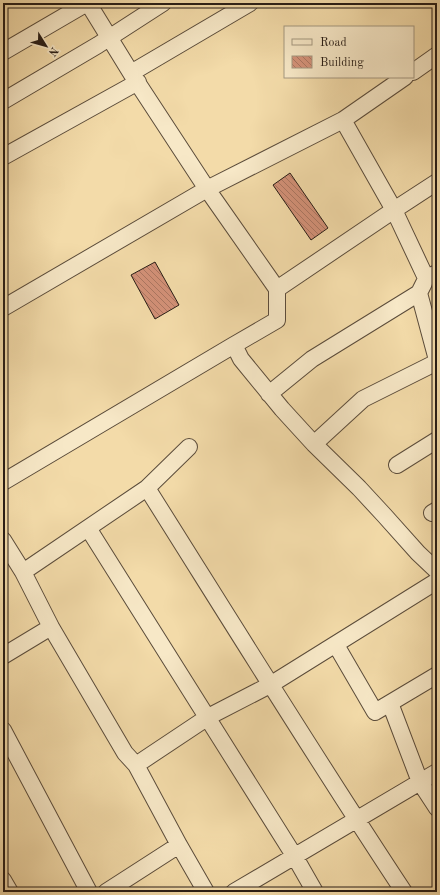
<svg xmlns="http://www.w3.org/2000/svg" width="440" height="895" font-family="'Old Standard TT',serif">
<defs>
<pattern id="building-back-hatch" width="6" height="6" patternUnits="userSpaceOnUse"><rect width="6" height="6" fill="#d39178"/><path d="M-1 5l2 2M0 0l6 6M5-1l2 2" fill="none" stroke="#ab7661"/></pattern>
</defs>
<rect width="100%" height="100%" fill="#f3dba9"/>
<filter id="stains"><feTurbulence type="fractalNoise" baseFrequency=".005" numOctaves="4"/><feColorMatrix values="0 0 0 0 .2 0 0 0 0 .09 0 0 0 0 .02 0 0 0 .5 -.17"/></filter>
<radialGradient id="worn" r=".72"><stop offset=".6" stop-color="#630" stop-opacity="0"/><stop offset="1" stop-color="#630" stop-opacity=".3"/></radialGradient>
<path fill="url(#building-back-hatch)" stroke="#281d16" d="M290 173 328 228 311 240 273 185Z
M155 262 179 305 155 319 131 275Z"/>
<g fill="none" stroke-linecap="round" stroke-linejoin="round">
<defs>
<path id="street" d="M88 3 131 73 207 189 277 289V320L234 345 241 359 282 409 314 444 359 488 384 515 418 553 437 571
M3 52 87 3
M413 72 437 55
M131 73 250 3
M3 101 98 45 163 3
M343 120 394 210 426 278 437 273
M3 157 138 82
M424 283 419 293 437 360
M277 289 394 210 437 182
M3 308 207 189 343 120 405 77
M269 394 312 359 419 293
M314 444 363 399 437 362
M397 465 437 440
M3 482 234 345
M147 488 189 447
M432 513 437 510
M88 528 295 857 315 892
M3 540 23 572 51 627 125 753 136 765 179 845 206 892
M23 572 147 488C232 623 316 759 404 892
M336 645 375 712 437 675
M3 656 51 627
M390 703 420 782 437 808
M3 730 89 892
M136 765 208 717 270 685 437 581
M3 880 10 892
M106 892 179 845
M234 892 437 772"/>
</defs>
<use href="#street" stroke="#5b4c3b" stroke-width="18"/>
<use href="#street" stroke="#f7e8c7" stroke-width="16"/>
</g>
<rect width="440" height="895" fill="none" stroke="#f3dba9" stroke-width="16"/>
<rect x="4" y="4" width="432" height="887" fill="none" stroke="#281d16" stroke-width="2"/>
<rect x="8" y="8" width="424" height="879" fill="none" stroke="#281d16"/>
<rect x="284" y="26" width="130" height="52" fill="#f7e8c7" stroke="#a49780"/>
<rect x="292" y="39" width="20" height="6" fill="#f7e8c7" stroke="#a49780"/>
<text x="320" y="46" font-size="12" fill="#281d16">Road</text>
<rect x="292" y="56" width="20" height="12" fill="url(#building-back-hatch)" stroke="#a49780"/>
<text x="320" y="66" font-size="12" fill="#281d16">Building</text>
<g transform="translate(46 46) rotate(127)" stroke="#f7e8c7" stroke-width="3" paint-order="stroke">
<path d="M0-3L7 15L0 10L-7 15Z" fill="#281d16"/>
<text y="-6" font-size="11" font-weight="bold" text-anchor="middle" fill="#281d16">N</text>
</g>
<rect width="100%" height="100%" filter="url(#stains)"/>
<rect width="100%" height="100%" fill="url(#worn)"/>
</svg>
